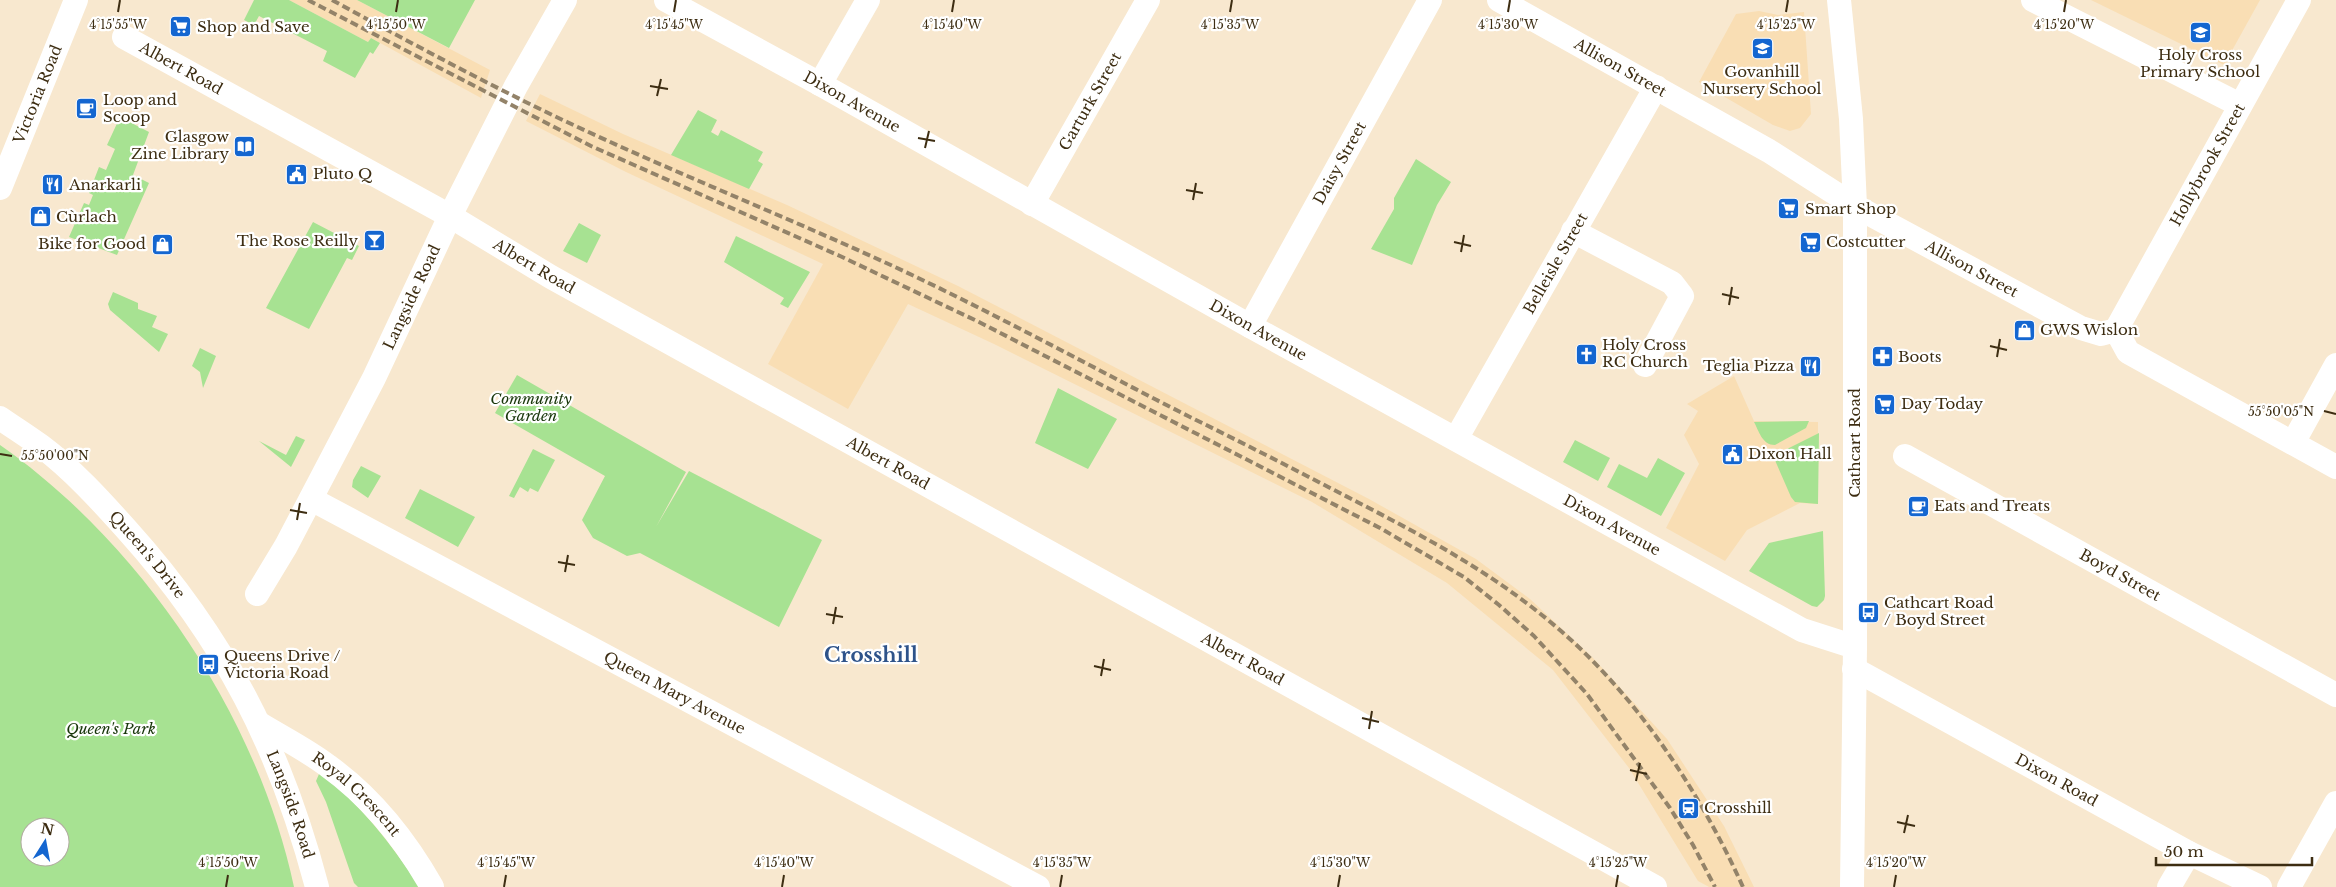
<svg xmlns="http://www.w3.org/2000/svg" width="2336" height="887" font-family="'Libre Baskerville',serif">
<rect width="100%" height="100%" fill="#f8e8cf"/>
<path fill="#f9deb4" d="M289 0H357L490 70 481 98 371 38 368 42Z
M2091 0H2260L2224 65Z
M1759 11 1778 15 1804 12 1811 114 1800 128 1790 131 1773 125 1699 82 1736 14Z
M540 94 623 134 787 205 958 286 1369 499 1476 559 1530 599 1593 658 1667 739 1724 826 1754 887H1709L1698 881 1629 768 1553 670 1447 583 1312 502 994 344 908 304 848 409 768 364 823 264 626 172 526 121Z
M1734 376 1754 421 1818 422V504L1800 503 1747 530 1725 561 1666 528 1699 464 1684 435 1698 411 1687 404Z"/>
<path fill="#a7e292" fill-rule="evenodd" d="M254 0H289L368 42 371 38 380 43 373 54 370 52 355 78 323 61 327 51 259 16 254 25 244 20Z
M357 0H475L449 48Z
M698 110 717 120 711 132 718 136 721 130 763 152 758 161 763 164 749 189 671 155Z
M120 117 149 132 133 175 149 183 117 255 69 237 84 203 89 205 93 195 89 193 99 167 106 170 115 149 107 145Z
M1416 159 1451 182 1437 205 1412 265 1371 249 1394 209V198Z
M313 222 359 246 352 260 347 258 309 329 266 308Z
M579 223 601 235 587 263 563 251Z
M736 236 810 272 788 308 780 304 784 298 724 262Z
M113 292 138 303V309L157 316 152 327 168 334 159 352 110 310 108 304Z
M200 348 216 356 203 388 200 372 192 366Z
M517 375 686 472 656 527 689 471 822 540 779 627 640 553 627 556 593 538 582 520 605 476 495 413Z
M1058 388 1117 419 1088 469 1035 443Z
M1809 421 1806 428 1775 445C1762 445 1759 431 1754 422Z
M1819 433 1818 504 1795 502 1791 497 1774 458 1777 454Z
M296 436 305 440 291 467 259 441 286 455Z
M1575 440 1610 458 1598 481 1563 462Z
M0 445C142 544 258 717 294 887H0ZM30 827H60V857H30Z
M533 449 555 460 538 492 530 488 528 492 520 487 514 498 509 496Z
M1658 458 1685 473 1661 516 1607 487 1619 464 1647 478Z
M361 466 381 476 368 498 352 487 353 480Z
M420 489 475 517 458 547 405 518Z
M1823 531 1825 596 1824 600 1817 607 1812 606 1749 571 1769 543Z
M319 774H322C362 806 392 845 420 887H358L354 883 326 802 316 781Z"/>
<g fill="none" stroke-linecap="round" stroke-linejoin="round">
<g stroke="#fff" stroke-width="24">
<path id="s1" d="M666 0 820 84 1250 326 1802 630 1855 647"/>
<path id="s2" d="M1499 0 1769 151 1855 206 2081 328 2101 334 2116 330"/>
<path d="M1839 0 1851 119 1855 206V647L1852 887"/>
<path d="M2033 0 2240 105"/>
<path id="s3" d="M124 37 450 216 551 277 1655 887"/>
<path d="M820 84 868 0"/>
<path id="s4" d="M0 188 76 0"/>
<path id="s5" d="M1032 204 1148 0"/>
<path d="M1573 231 1672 283 1682 296 1645 365"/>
<path id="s6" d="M1250 326 1430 0"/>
<path id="s7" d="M2116 330 2299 0"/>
<path d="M2116 330 2128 352 2336 467"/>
<path id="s8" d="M0 418C13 427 27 436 41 446 72 469 101 501 127 530 225 639 280 747 317 887"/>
<path id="s9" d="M1456 439 1656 87"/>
<path d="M2293 443 2336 365"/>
<path id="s10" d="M1905 456 2336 695"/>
<path id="s11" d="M311 499 1038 887"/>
<path id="s12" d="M257 594 286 546 374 378 450 216 516 86 565 0"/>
<path id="s13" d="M1854 669 2189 853 2260 887"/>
<path id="s14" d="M260 724C283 738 307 750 328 766 371 797 406 841 432 887"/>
<path d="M2169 887 2189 853"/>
<path d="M2289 887 2336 803"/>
</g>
<path stroke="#938369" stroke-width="4" stroke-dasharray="8 4" stroke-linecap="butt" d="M308 0 591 146 840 256 979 322 1380 528 1464 577 1499 605 1534 636 1587 694 1670 808 1693 845 1715 887
M332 0C409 42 487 84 567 122 675 173 787 217 895 267 996 314 1093 368 1192 418 1251 447 1309 477 1367 507 1438 544 1500 578 1561 631 1639 699 1701 794 1743 887"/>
</g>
<path fill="none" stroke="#3d2d12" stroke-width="2" d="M118 12 120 0M396 12 398 0M674 12 676 0M952 12 954 0M1230 12 1232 0M1508 12 1510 0M1786 12 1788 0M2064 12 2066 0M650 86 668 89M657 96 661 79M918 138 935 141M925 148 929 131M1186 190 1203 193M1193 200 1196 183M1454 242 1471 246M1461 252 1464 235M1722 294 1739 298M1729 305 1732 287M1990 346 2007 350M1997 357 2000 339M2324 411 2336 414M0 454 12 456M290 510 307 513M297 520 300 503M558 562 575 565M565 572 568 555M826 614 843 617M833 624 836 607M1094 666 1111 670M1101 676 1104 659M1362 718 1379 722M1369 729 1372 711M1630 770 1647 774M1636 781 1640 763M1897 822 1915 826M1904 833 1908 815M226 887 228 875M504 887 506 875M782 887 784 875M1060 887 1062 875M1338 887 1340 875M1616 887 1618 875M1894 887 1896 875"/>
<defs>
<symbol id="supermarket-square" viewBox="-11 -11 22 22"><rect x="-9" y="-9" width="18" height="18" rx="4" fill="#1466d0" stroke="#fff"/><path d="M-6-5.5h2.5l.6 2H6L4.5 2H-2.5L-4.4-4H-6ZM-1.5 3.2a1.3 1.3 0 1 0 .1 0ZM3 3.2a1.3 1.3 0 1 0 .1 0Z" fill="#fff"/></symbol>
<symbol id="school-square" viewBox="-11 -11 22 22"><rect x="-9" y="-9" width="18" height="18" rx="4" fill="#1466d0" stroke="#fff"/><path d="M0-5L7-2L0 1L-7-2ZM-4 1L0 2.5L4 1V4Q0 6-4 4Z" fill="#fff"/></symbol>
<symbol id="cafe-square" viewBox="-11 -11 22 22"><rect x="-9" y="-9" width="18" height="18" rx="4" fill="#1466d0" stroke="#fff"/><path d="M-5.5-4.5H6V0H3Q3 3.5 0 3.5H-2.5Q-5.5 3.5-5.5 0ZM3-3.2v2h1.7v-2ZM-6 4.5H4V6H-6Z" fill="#fff"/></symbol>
<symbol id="library-square" viewBox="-11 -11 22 22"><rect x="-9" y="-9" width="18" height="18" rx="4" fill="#1466d0" stroke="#fff"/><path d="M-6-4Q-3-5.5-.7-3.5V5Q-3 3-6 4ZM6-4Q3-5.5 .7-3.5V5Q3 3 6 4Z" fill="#fff"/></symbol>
<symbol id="civic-square" viewBox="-11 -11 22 22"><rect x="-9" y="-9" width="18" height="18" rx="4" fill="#1466d0" stroke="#fff"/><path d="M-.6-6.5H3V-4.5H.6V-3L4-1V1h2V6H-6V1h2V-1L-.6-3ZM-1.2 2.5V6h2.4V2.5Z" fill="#fff"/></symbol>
<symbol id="restaurant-square" viewBox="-11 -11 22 22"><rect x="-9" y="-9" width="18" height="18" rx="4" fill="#1466d0" stroke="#fff"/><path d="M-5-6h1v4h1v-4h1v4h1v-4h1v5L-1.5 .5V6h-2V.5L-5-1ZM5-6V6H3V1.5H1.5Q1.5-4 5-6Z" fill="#fff"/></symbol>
<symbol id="shop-square" viewBox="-11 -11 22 22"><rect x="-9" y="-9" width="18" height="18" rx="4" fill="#1466d0" stroke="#fff"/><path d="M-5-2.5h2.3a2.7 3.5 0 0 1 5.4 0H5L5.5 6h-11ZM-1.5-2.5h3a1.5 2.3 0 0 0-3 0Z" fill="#fff"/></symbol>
<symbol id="bar-square" viewBox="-11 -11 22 22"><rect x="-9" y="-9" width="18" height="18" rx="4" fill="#1466d0" stroke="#fff"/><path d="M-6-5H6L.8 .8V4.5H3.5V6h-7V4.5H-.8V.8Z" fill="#fff"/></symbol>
<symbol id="church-square" viewBox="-11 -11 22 22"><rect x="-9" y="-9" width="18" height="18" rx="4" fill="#1466d0" stroke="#fff"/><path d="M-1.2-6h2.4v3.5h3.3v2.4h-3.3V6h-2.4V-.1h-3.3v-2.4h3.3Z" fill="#fff"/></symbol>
<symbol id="pharmacy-square" viewBox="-11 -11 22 22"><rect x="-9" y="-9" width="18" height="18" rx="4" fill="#1466d0" stroke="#fff"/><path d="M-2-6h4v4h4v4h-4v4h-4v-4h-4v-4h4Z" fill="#fff"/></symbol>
<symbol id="bus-square" viewBox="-11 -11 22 22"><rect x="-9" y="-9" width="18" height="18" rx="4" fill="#1466d0" stroke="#fff"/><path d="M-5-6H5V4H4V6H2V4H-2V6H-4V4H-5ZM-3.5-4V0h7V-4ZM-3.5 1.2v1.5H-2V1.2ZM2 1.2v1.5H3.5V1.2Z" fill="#fff"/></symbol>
<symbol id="station-square" viewBox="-11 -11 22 22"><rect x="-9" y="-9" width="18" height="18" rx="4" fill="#1466d0" stroke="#fff"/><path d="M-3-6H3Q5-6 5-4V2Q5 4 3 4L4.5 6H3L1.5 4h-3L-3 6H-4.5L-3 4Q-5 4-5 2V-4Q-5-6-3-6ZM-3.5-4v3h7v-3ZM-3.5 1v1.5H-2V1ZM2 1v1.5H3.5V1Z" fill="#fff"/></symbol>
</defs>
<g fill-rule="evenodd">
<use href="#supermarket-square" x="168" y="14" width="25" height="25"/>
<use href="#school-square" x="2188" y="20" width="25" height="25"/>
<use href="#school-square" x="1750" y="36" width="25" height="25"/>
<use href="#cafe-square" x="74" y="96" width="25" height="25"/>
<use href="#library-square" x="232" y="134" width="25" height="25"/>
<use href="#civic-square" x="284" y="162" width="25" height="25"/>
<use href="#restaurant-square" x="40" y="172" width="25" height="25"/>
<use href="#supermarket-square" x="1776" y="196" width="25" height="25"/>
<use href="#shop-square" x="28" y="204" width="25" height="25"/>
<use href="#bar-square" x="362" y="228" width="25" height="25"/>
<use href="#supermarket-square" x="1798" y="230" width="25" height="25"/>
<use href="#shop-square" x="150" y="232" width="25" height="25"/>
<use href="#shop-square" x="2012" y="318" width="25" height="25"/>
<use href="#church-square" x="1574" y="342" width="25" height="25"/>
<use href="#pharmacy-square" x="1870" y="344" width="25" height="25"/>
<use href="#restaurant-square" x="1798" y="354" width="25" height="25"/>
<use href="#supermarket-square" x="1872" y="392" width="25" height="25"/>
<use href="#civic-square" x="1720" y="442" width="25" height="25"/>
<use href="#cafe-square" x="1906" y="494" width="25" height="25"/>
<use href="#bus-square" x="1856" y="600" width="25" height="25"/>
<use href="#bus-square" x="196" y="652" width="25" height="25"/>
<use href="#station-square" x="1676" y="796" width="25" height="25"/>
</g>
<g text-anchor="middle" stroke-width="4.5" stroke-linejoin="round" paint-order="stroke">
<g font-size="15" fill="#3d2d12" stroke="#fff" text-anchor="start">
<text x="197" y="32">Shop and Save</text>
<text x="2200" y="60" text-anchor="middle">Holy Cross<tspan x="2200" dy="17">Primary School</tspan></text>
<text x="1762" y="77" text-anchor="middle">Govanhill<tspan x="1762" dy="17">Nursery School</tspan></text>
<text x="103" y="105">Loop and<tspan x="103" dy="17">Scoop</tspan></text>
<text x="229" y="142" text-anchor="end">Glasgow<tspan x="229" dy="17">Zine Library</tspan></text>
<text x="313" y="179">Pluto Q</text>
<text x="69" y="190">Anarkarli</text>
<text x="1805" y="214">Smart Shop</text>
<text x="56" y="222">Cùrlach</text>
<text x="358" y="246" text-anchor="end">The Rose Reilly</text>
<text x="1826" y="247">Costcutter</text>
<text x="146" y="249" text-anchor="end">Bike for Good</text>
<text x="2040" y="335">GWS Wislon</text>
<text x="1602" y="350">Holy Cross<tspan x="1602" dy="17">RC Church</tspan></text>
<text x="1898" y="362">Boots</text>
<text x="1794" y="371" text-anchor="end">Teglia Pizza</text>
<text x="1901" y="409">Day Today</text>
<text x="1748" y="459">Dixon Hall</text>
<text x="1934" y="511">Eats and Treats</text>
<text x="1884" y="608">Cathcart Road<tspan x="1884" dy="17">/ Boyd Street</tspan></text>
<text x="224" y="661">Queens Drive /<tspan x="224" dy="17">Victoria Road</tspan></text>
<text x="1704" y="813">Crosshill</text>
</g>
<g font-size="15" fill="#3d2d12" stroke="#fff">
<text dy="5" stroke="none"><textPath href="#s2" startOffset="139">Allison Street</textPath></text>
<text dy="5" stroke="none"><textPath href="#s3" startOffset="65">Albert Road</textPath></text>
<text dy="5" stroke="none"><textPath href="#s4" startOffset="101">Victoria Road</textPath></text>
<text dy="5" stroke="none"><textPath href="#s1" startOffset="212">Dixon Avenue</textPath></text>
<text dy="5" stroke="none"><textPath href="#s5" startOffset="118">Garturk Street</textPath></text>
<text dy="5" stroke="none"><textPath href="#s6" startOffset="186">Daisy Street</textPath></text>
<text dy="5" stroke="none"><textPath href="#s7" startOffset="189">Hollybrook Street</textPath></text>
<text dy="5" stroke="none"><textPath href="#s9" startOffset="202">Belleisle Street</textPath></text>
<text dy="5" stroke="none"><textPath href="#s3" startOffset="470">Albert Road</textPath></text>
<text dy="5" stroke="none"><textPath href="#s2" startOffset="544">Allison Street</textPath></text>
<text dy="5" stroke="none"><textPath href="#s12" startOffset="335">Langside Road</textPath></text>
<text dy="5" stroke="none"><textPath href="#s1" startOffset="678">Dixon Avenue</textPath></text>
<text transform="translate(1855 443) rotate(-90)" y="5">Cathcart Road</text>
<text dy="5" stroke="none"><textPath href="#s3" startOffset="875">Albert Road</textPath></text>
<text dy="5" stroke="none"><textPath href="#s1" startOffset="1082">Dixon Avenue</textPath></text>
<text dy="5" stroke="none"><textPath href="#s8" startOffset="202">Queen's Drive</textPath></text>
<text dy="5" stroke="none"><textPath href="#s10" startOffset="246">Boyd Street</textPath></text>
<text dy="5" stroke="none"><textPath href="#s3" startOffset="1280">Albert Road</textPath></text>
<text dy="5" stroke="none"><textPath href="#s11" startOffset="412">Queen Mary Avenue</textPath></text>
<text dy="5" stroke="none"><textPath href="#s13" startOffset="231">Dixon Road</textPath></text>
<text dy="5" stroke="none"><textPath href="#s14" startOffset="120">Royal Crescent</textPath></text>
<text dy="5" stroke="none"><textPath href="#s8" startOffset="492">Langside Road</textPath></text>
</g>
<g font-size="15" font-style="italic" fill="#18360a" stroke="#fff">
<text x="531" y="404">Community<tspan x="531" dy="17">Garden</tspan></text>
<text x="111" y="734">Queen's Park</text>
</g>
<g font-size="20" font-weight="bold" fill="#2e538a" stroke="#fff">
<text x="871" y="662">Crosshill</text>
</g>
</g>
<g font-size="12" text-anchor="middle" fill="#3d2d12" stroke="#fff" stroke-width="4.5" stroke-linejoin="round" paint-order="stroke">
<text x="118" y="29">4°15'55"W</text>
<text x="396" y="29">4°15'50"W</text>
<text x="674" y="29">4°15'45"W</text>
<text x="952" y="29">4°15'40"W</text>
<text x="1230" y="29">4°15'35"W</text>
<text x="1508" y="29">4°15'30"W</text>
<text x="1786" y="29">4°15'25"W</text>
<text x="2064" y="29">4°15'20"W</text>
<text x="2281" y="416">55°50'05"N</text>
<text x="55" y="460">55°50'00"N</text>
<text x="228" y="867">4°15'50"W</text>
<text x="506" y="867">4°15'45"W</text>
<text x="784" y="867">4°15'40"W</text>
<text x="1062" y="867">4°15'35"W</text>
<text x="1340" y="867">4°15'30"W</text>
<text x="1618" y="867">4°15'25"W</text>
<text x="1896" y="867">4°15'20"W</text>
</g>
<g transform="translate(45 842) rotate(11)"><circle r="24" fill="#ffffff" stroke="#b1aba0"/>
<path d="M0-4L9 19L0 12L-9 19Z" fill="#1466d0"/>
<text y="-8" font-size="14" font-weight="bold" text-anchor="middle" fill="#3d2d12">N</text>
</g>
<path d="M2156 857v8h156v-8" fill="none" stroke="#3d2d12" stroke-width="2.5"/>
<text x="2164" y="857" font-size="15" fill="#3d2d12" stroke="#ffffff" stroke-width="4" paint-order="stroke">50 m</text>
</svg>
